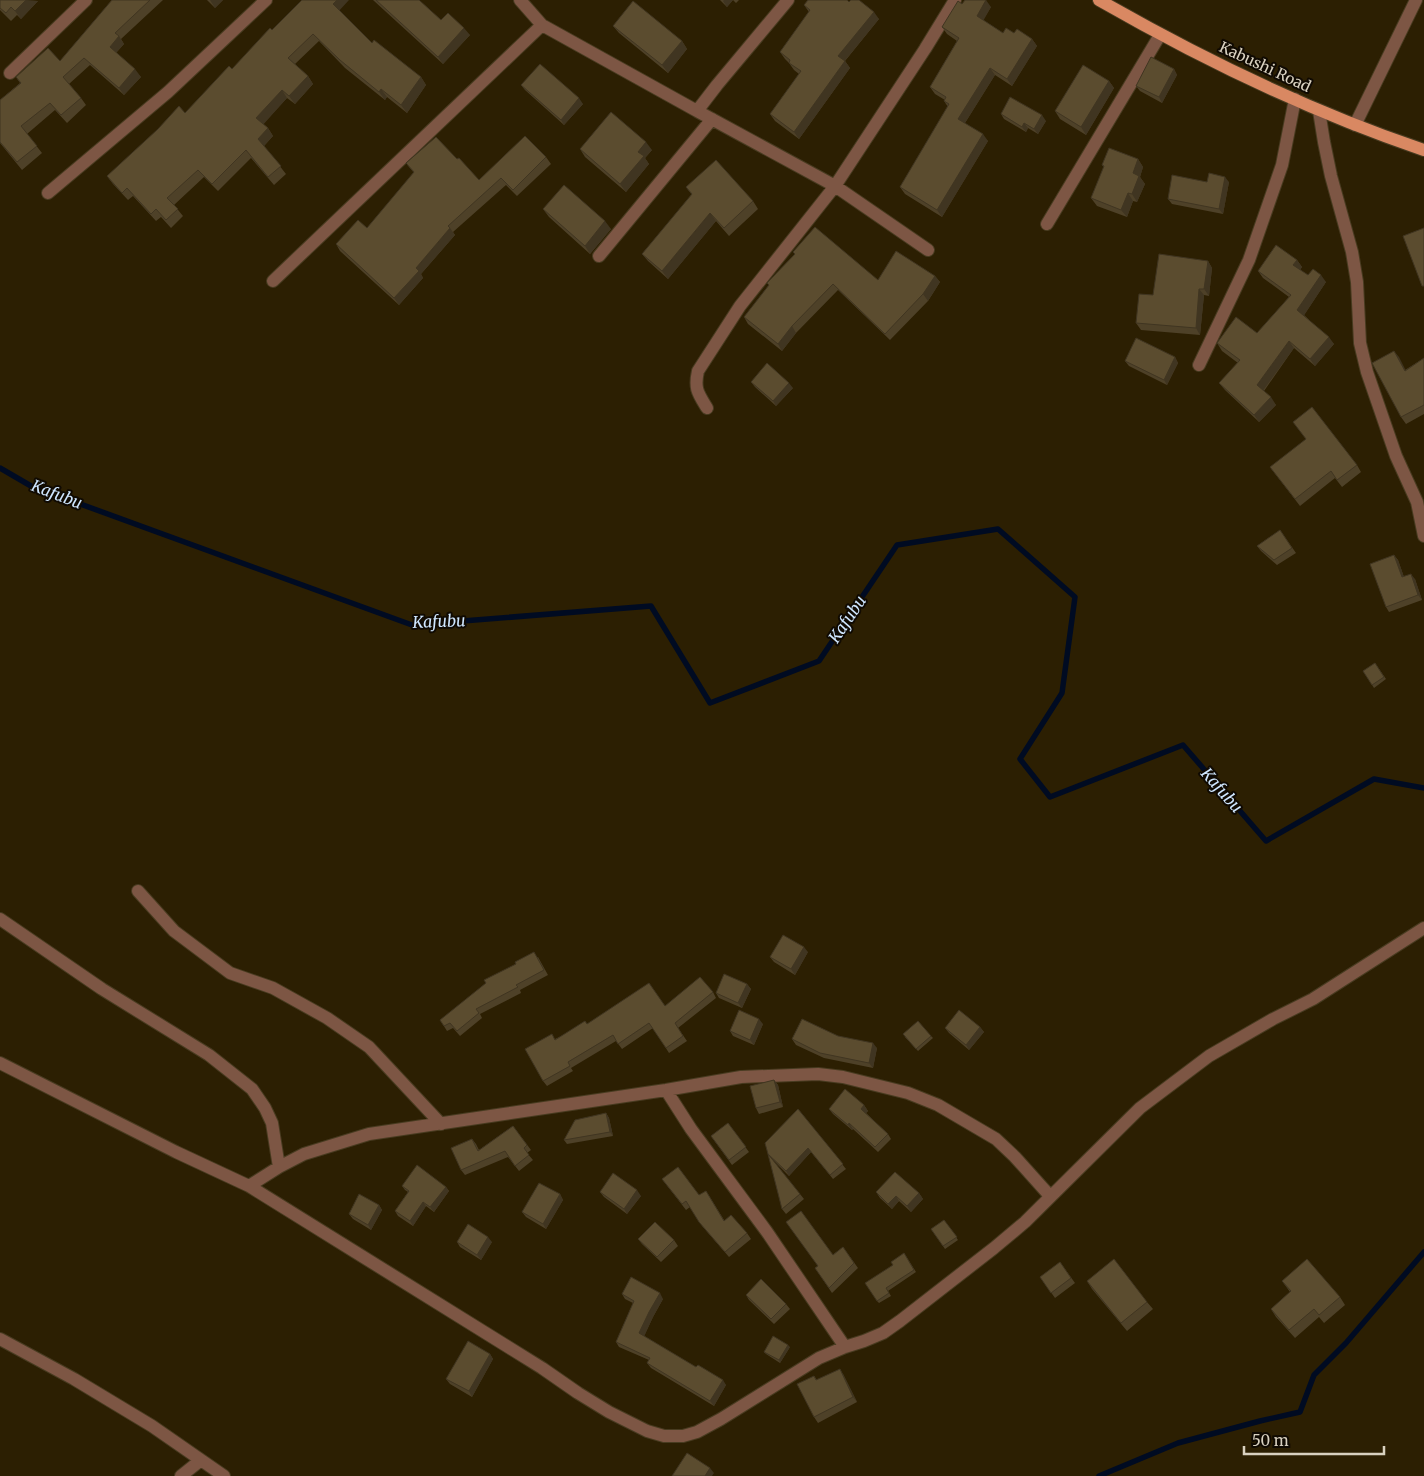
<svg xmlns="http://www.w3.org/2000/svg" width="1424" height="1476" font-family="Merriweather,serif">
<rect width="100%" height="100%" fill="#2c1f02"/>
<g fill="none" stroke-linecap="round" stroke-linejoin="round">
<path stroke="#000b22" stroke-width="5.5" d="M0 468 31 486 412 625 651 606 710 703 819 661 897 545 998 529 1075 597 1062 693 1020 759 1050 797 1183 745 1266 841 1374 779 1424 788
M1099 1476 1178 1443 1260 1421 1300 1412 1314 1375 1346 1343 1424 1252"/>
<defs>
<path id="minor" d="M520 0 542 25 697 111 717 85 788 0
M10 73 86 0
M697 111 835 186 928 250
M1319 111 1324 142 1331 176 1352 252 1357 282 1360 343 1367 372 1396 456 1417 502 1424 536
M1355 125 1416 0
M48 193 168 92 266 0
M1047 224 1160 35
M599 256 712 119
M273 281 542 25
M1199 365 1249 260 1282 165 1295 99
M707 408C698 393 694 389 698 371L740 306 835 186 925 49 955 0
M138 891 174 931 230 973 273 988 327 1018 369 1047 441 1124
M0 919 102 989 209 1055 252 1089 265 1108 272 1123 279 1167
M0 1063 176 1152 249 1186 542 1368 578 1393 609 1412 647 1431 664 1436H683L697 1432 721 1419 819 1358 845 1347 864 1341 883 1333 900 1321 994 1248 1025 1222 1140 1108 1209 1056 1273 1019 1313 999 1424 928
M666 1090 691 1129 767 1232 845 1347
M249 1186 279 1167 304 1154 369 1134 666 1090 741 1077 818 1074 843 1077 908 1093 938 1105 996 1139 1015 1157 1050 1196
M0 1339 74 1379 152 1426 224 1476
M181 1476 201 1460"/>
<path id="major" d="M1099 0C1202 59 1311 112 1424 150"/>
</defs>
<use href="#minor" stroke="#483b20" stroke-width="14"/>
<use href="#major" stroke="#483b20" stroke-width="14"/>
<use href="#minor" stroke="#7d5644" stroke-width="12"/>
<use href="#major" stroke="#d98862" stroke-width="12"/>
</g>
<path fill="#4e4128" d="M0 0 38 1 21 19 17 15 11 21 0 10Z
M112 0H163L121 39 124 44 116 53 141 77 124 95 90 65 69 84 81 98 86 105 67 123 55 110 27 134 42 153 22 170 0 143V100L20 83 16 77 60 61Z
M207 0H223L215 8Z
M373 0H419L441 20 470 35 443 64Z
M720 0H739L736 3 733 0 727 7Z
M849 2 879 19 845 61 850 68 799 139 775 121 770 114 799 74 794 70 789 63 785 59 780 52 809 12 804 5Z
M962 4 991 7 983 20 1003 33H1014L1032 39 1037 46 1012 86 995 75 965 123 988 141 942 217 905 194 900 187 948 107 944 101 945 100 935 94 930 87 957 41 947 34 942 27Z
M340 11 372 43 421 77 426 85 407 113 387 97 385 100 345 68 319 41 295 64 308 76 313 84 295 104 287 98 263 124 268 128 273 136 264 146 286 174 274 185 251 158 218 191 204 177 174 205 183 216 171 228 161 217 156 221 133 196 128 200 113 184 107 176 185 113 232 69 272 30Z
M613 26 682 41 687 49 668 73 619 33Z
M1174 69 1177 75 1162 103 1140 91 1136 86Z
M1109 81 1114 88 1086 135 1060 119 1055 111Z
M521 85 583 104 564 125 525 90Z
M1001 114 1046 121 1038 134 1028 128 1026 132 1004 119Z
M580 149 652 150 645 158 649 164 626 192 585 157Z
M546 157 551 164 517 196 506 185 453 232 455 235 421 274 423 278 399 305 340 251 336 244 367 228 414 173 406 163 457 159 479 180Z
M1138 159 1143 167 1140 177 1145 184 1137 202 1133 201 1127 217 1097 206 1091 198 1104 167 1102 165Z
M1207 182H1229L1223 214 1172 204 1168 199Z
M686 187 753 201 758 209 729 236 716 221 668 279 648 261 642 254 692 195Z
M543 209 611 229 590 254 549 217Z
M793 252 878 280 935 276 940 282 928 301 890 340 838 290 796 333 782 351 748 324 744 317 769 285 767 283 795 254Z
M1297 260 1302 267 1300 270 1308 275 1326 282 1304 315 1334 344 1315 366 1294 348 1264 391 1276 405 1259 422 1225 390 1219 383 1238 363 1222 351 1217 343 1257 333 1289 297 1263 278 1258 271Z
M1208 261 1212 268 1209 296 1204 295 1200 335 1141 330 1136 323 1153 295Z
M1394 351 1405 370 1424 358V414L1406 424 1401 417Z
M1175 357 1178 363 1167 385 1129 366 1125 361Z
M751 382 793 388 776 406 755 387Z
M1357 465 1361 472 1342 487 1335 478 1300 506 1270 467Z
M1280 530 1296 553 1277 565 1261 551 1257 546Z
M1394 555 1398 560 1404 577 1415 579 1422 600 1389 612 1386 607Z
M1375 663 1386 679 1374 688 1363 671Z
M808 952 795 975 774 962 770 957Z
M538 957 548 975 520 990 521 993 480 1014 482 1018 460 1036 453 1028 447 1031 440 1020Z
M747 984 751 989 742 1008 719 998 716 993Z
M713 992 716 998 678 1028 687 1041 669 1053 653 1028 622 1049 616 1041 571 1068 573 1071 547 1086 543 1081 555 1039 587 1024 665 1006Z
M763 1024 754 1045 733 1036 730 1031Z
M980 1027 984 1032 969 1050 949 1033 945 1028Z
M838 1036 877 1048 873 1068 824 1058 796 1045 792 1039Z
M931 1036 933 1038 918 1051 905 1037Z
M774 1080 778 1085 783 1107 759 1114 756 1108Z
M864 1105 868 1111 866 1113 888 1134 891 1139 878 1152 853 1129 852 1130 833 1114 829 1109Z
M798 1109 846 1169 833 1179 811 1152 789 1176 771 1158 768 1154Z
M606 1113 609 1118 613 1136 567 1144 564 1140Z
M728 1123 749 1152 732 1165 711 1136Z
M513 1126 531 1150 527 1153 533 1160 519 1171 508 1157 465 1175 461 1170 472 1139 476 1144 479 1150Z
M662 1179 699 1195 706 1191 724 1220 747 1233 751 1239 729 1257 703 1227 690 1207 686 1210Z
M402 1186 446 1187 449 1191 434 1212 426 1206 413 1226 398 1216 395 1211 408 1192 405 1190Z
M600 1192 641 1196 627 1214 604 1197Z
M876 1192 919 1193 923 1199 911 1212 899 1201 892 1209 880 1198Z
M560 1194 563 1200 546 1229 526 1217 522 1212Z
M800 1194 804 1199 786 1214 782 1209Z
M379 1205 382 1210 371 1230 353 1219 349 1214Z
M944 1220 958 1240 945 1249 931 1229Z
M638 1239 674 1240 678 1246 661 1262 642 1244Z
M457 1242H492L481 1260 460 1247Z
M843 1247 858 1268 832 1293 815 1268Z
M904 1253 916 1272 888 1291 891 1296 879 1303 877 1301 893 1265Z
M1060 1262 1075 1283 1055 1298 1040 1277Z
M1087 1281 1147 1302 1153 1309 1127 1331 1092 1289Z
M1282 1281 1340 1297 1345 1305 1324 1323 1319 1317 1295 1338 1276 1317 1271 1309 1290 1292Z
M622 1294 663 1299 653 1317 644 1336 726 1385 714 1406 651 1368 647 1363 649 1360 619 1347 616 1342 633 1303 625 1299Z
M746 1295 786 1304 790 1309 774 1324 749 1300Z
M790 1347 780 1363 766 1354 764 1352Z
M490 1354 493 1359 472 1397 450 1384 446 1379Z
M843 1374 857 1402 818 1423 814 1417V1376L817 1380Z"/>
<path fill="#403521" d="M26 0 38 1 21 19 15 11Z
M210 0H223L215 8Z
M337 0H349L338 12 333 4Z
M724 0H733L727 7 723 1Z
M986 0 991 7 982 23 977 16Z
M874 12 879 19 843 63 838 56Z
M464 28 470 35 443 64 438 57Z
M119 36 124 44 115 54 110 47Z
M1032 39 1037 46 1012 86 1007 79Z
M682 41 687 49 668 73 662 65Z
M845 61 850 68 799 139 794 132Z
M990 68 995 75 963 126 958 119Z
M135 69 141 77 124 95 119 88Z
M1174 69 1177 75 1162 103 1159 97Z
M308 76 313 84 295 104 289 96Z
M421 77 426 85 407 113 401 105Z
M1109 81 1114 88 1086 135 1081 127Z
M381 89 387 97 385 100 379 92Z
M282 90 287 98 262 126 256 118Z
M579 98 583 104 564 125 561 120Z
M1042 115 1046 121 1038 134 1034 129Z
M1024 123 1028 128 1026 132 1022 127Z
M268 128 273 136 263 147 258 139Z
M983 134 988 141 942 217 937 210Z
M646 142 652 150 645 158 649 164 626 192 620 184 638 152Z
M1138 159 1143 167 1140 177 1145 184 1137 202 1132 194 1133 173Z
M1225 177 1229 182 1223 214 1219 209Z
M1128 193 1133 201 1127 217 1121 210Z
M710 213 716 221 668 279 662 271Z
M605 221 611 229 590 254 585 246Z
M450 228 455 235 421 274 423 278 399 305 394 298 416 268Z
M1297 260 1302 267 1299 272 1293 265Z
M1208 261 1212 268 1209 296 1204 289Z
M1321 275 1326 282 1303 317 1297 310Z
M935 276 940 282 928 301 923 294Z
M1199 289 1204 295 1200 335 1196 328Z
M792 326 796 333 782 351 778 344Z
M1329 337 1334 344 1315 366 1310 359Z
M1289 341 1294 348 1262 392 1257 385Z
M1394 351 1399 357 1409 377 1405 371Z
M1175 357 1178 363 1167 385 1164 380Z
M789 383 793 388 776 406 773 401Z
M1271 397 1276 405 1259 422 1254 415Z
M1394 555 1398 560 1406 583 1402 577Z
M1411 574 1415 579 1422 600 1418 595Z
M804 947 808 952 795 975 791 969Z
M747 984 751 989 742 1008 738 1003Z
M759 1019 763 1024 754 1045 750 1040Z
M980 1027 984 1032 969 1050 966 1045Z
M873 1043 877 1048 873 1068 869 1063Z
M774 1080 778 1085 783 1107 780 1102Z
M864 1105 868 1111 865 1114 861 1109Z
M606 1113 609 1118 613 1136 610 1132Z
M849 1123 853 1129 852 1130 848 1125Z
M808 1148 811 1152 789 1176 786 1171Z
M446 1187 449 1191 434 1212 430 1207Z
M637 1190 641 1196 627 1214 624 1209Z
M919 1193 923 1199 911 1212 907 1206Z
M560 1194 563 1200 546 1229 543 1224Z
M896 1196 899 1201 892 1209 888 1204Z
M423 1202 426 1206 413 1226 410 1221Z
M379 1205 382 1210 371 1230 368 1225Z
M488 1237 492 1242 481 1260 477 1255Z
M660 1293 663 1299 653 1317 643 1339 639 1333 649 1312Z
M788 1345 790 1347 780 1363 779 1360Z
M490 1354 493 1359 472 1397 469 1391Z
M840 1369 843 1374 857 1402 853 1397Z
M723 1380 726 1385 714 1406 710 1401Z
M710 1468 714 1473 712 1476H705Z"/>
<path fill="#5b4c2f" stroke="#403521" d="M0 0H26L15 11 11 7 6 13 0 8Z
M112 0H150L115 33 119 36 110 47 135 69 119 88 84 58 63 77 81 98 61 115 50 103 21 126 37 146 17 162 0 142V100L21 83 16 77 48 48 60 61Z
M302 0H337L333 4 372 43 374 40 421 77 401 105 381 89 379 92 340 60 313 34 288 58 308 76 289 96 282 90 256 118 268 128 258 139 281 166 268 177 246 150 212 184 198 170 167 198 178 209 166 220 156 209 151 214 127 188 122 193 107 176 158 129 179 106 185 113 229 66 232 69 270 28 272 30Z
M376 0H419L441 20 448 13 464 28 438 57Z
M808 0H847L849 2 851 0H859L874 12 838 56 845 61 794 132 770 114 801 71 789 63 790 60 780 52 810 10 804 5Z
M965 0H986L977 16 1003 33 1006 28 1014 33 1017 29 1032 39 1007 79 990 68 958 119 983 134 937 210 900 187 949 104 944 101 946 97 930 87 959 38 942 27 958 1 962 4Z
M633 1 682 41 662 65 613 26Z
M1151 57 1174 69 1159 97 1136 86Z
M540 64 579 98 561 120 521 85Z
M1083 65 1109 81 1081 127 1055 111Z
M1010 97 1042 115 1034 129 1024 123 1022 127 1001 114Z
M611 112 646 142 638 152 644 156 620 184 580 149Z
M525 136 546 157 513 190 501 178 448 226 450 228 416 268 419 271 394 298 336 244 358 220 367 228 414 172 406 163 436 137 457 159 459 158 479 180Z
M1109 148 1138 159 1133 173 1139 176 1132 194 1128 193 1121 210 1091 198 1104 166 1102 165Z
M716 160 753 201 724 228 710 213 662 271 642 254 692 194 686 187Z
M1209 173 1225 177 1219 209 1168 199 1172 175 1207 182Z
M564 185 605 221 585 246 543 209Z
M815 227 878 280 896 251 935 276 923 294 885 334 833 284 792 326 778 344 744 317 769 285 767 283 795 254 793 252Z
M1424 228V286H1422L1403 236Z
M1276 245 1297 260 1293 265 1308 275 1313 269 1321 275 1297 310 1329 337 1310 359 1289 341 1257 385 1271 397 1254 415 1219 383 1240 360 1217 343 1236 317 1257 333 1291 295 1258 271Z
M1159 254 1208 261 1204 289H1199L1196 328 1136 323 1139 294 1153 295Z
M1136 338 1175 357 1164 380 1125 361Z
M1394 351 1405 371 1424 358V405L1401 417 1372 363Z
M767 363 789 383 773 401 751 382Z
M1312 407 1357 465 1337 480 1331 471 1295 499 1270 467 1306 439 1293 422Z
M1280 530 1292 548 1274 560 1257 546Z
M1394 555 1402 577 1411 574 1418 595 1386 607 1370 564Z
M1375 663 1384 677 1372 685 1363 671Z
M783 935 804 947 791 969 770 957Z
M534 952 544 970 516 985 518 987 476 1009 479 1013 457 1031 450 1023 444 1026 440 1020 486 983 484 980 516 964 515 962Z
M724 974 747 984 738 1003 716 993Z
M700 977 713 992 675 1023 683 1036 666 1048 649 1023 618 1044 613 1035 568 1062 570 1066 543 1081 525 1049 552 1034 555 1040 585 1021 587 1024 649 983 665 1006Z
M739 1010 759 1019 750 1040 730 1031Z
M959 1010 980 1027 966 1045 945 1028Z
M802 1019 838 1036 873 1043 869 1063 820 1053 792 1039Z
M918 1021 931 1036 916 1049 903 1034Z
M774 1080 780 1102 756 1108 750 1086Z
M845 1089 864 1105 861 1109 888 1134 875 1147 849 1123 848 1125 829 1109Z
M798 1109 843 1164 830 1175 808 1148 786 1171 768 1154 765 1143Z
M606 1113 610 1132 564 1140 575 1120Z
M728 1123 746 1147 729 1160 711 1136Z
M513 1126 527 1145 524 1148 529 1155 515 1166 505 1151 461 1170 451 1148 472 1139 478 1151Z
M768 1154 800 1194 782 1209Z
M417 1165 446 1187 430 1207 423 1202 410 1221 395 1211 409 1191 402 1186Z
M678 1167 699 1195 706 1191 724 1221 731 1215 747 1233 725 1252 699 1222 686 1201 682 1204 662 1179Z
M895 1172 919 1193 907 1206 896 1196 888 1204 876 1192Z
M613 1173 637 1190 624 1209 600 1192Z
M539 1183 560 1194 543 1224 522 1212Z
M359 1194 379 1205 368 1225 349 1214Z
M801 1211 833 1255 843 1247 854 1263 829 1288 815 1268 818 1266 786 1222Z
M944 1220 957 1237 943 1246 931 1229Z
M655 1222 674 1240 657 1257 638 1239Z
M468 1224 488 1237 477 1255 457 1242Z
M904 1253 914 1270 886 1288 889 1293 877 1301 865 1283 893 1265 891 1262Z
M1114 1259 1147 1302 1121 1323 1087 1281Z
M1307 1259 1340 1297 1319 1315 1314 1309 1289 1330 1271 1309 1291 1291 1282 1281Z
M1060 1262 1071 1278 1051 1293 1040 1277Z
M631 1277 660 1293 649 1312 639 1333 696 1367 698 1365 723 1380 710 1401 647 1363 650 1358 616 1342 634 1301 622 1294Z
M761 1279 786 1304 771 1319 746 1295Z
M773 1336 788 1345 779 1360 764 1352Z
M468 1341 490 1354 469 1391 446 1379Z
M840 1369 853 1397 814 1417 797 1384 814 1376 816 1380Z
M687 1453 710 1468 705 1476H672Z"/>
<g text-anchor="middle" stroke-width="4" stroke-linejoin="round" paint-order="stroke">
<g font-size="15" fill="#d9d1c0" stroke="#100a02">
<text transform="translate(1265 67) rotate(25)" y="5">Kabushi Road</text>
</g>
<g font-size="16" font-style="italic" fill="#d0e7ff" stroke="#100a02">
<text transform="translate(57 494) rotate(21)" y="6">Kafubu</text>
<text transform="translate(847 619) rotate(-56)" y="6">Kafubu</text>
<text transform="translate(439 621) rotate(-2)" y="6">Kafubu</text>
<text transform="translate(1222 790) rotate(49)" y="6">Kafubu</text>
</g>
</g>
<path d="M1244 1446v8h140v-8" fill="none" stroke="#d9d1c0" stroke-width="2.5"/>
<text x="1252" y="1446" font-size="15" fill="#d9d1c0" stroke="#100a02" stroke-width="4" paint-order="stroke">50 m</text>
</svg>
